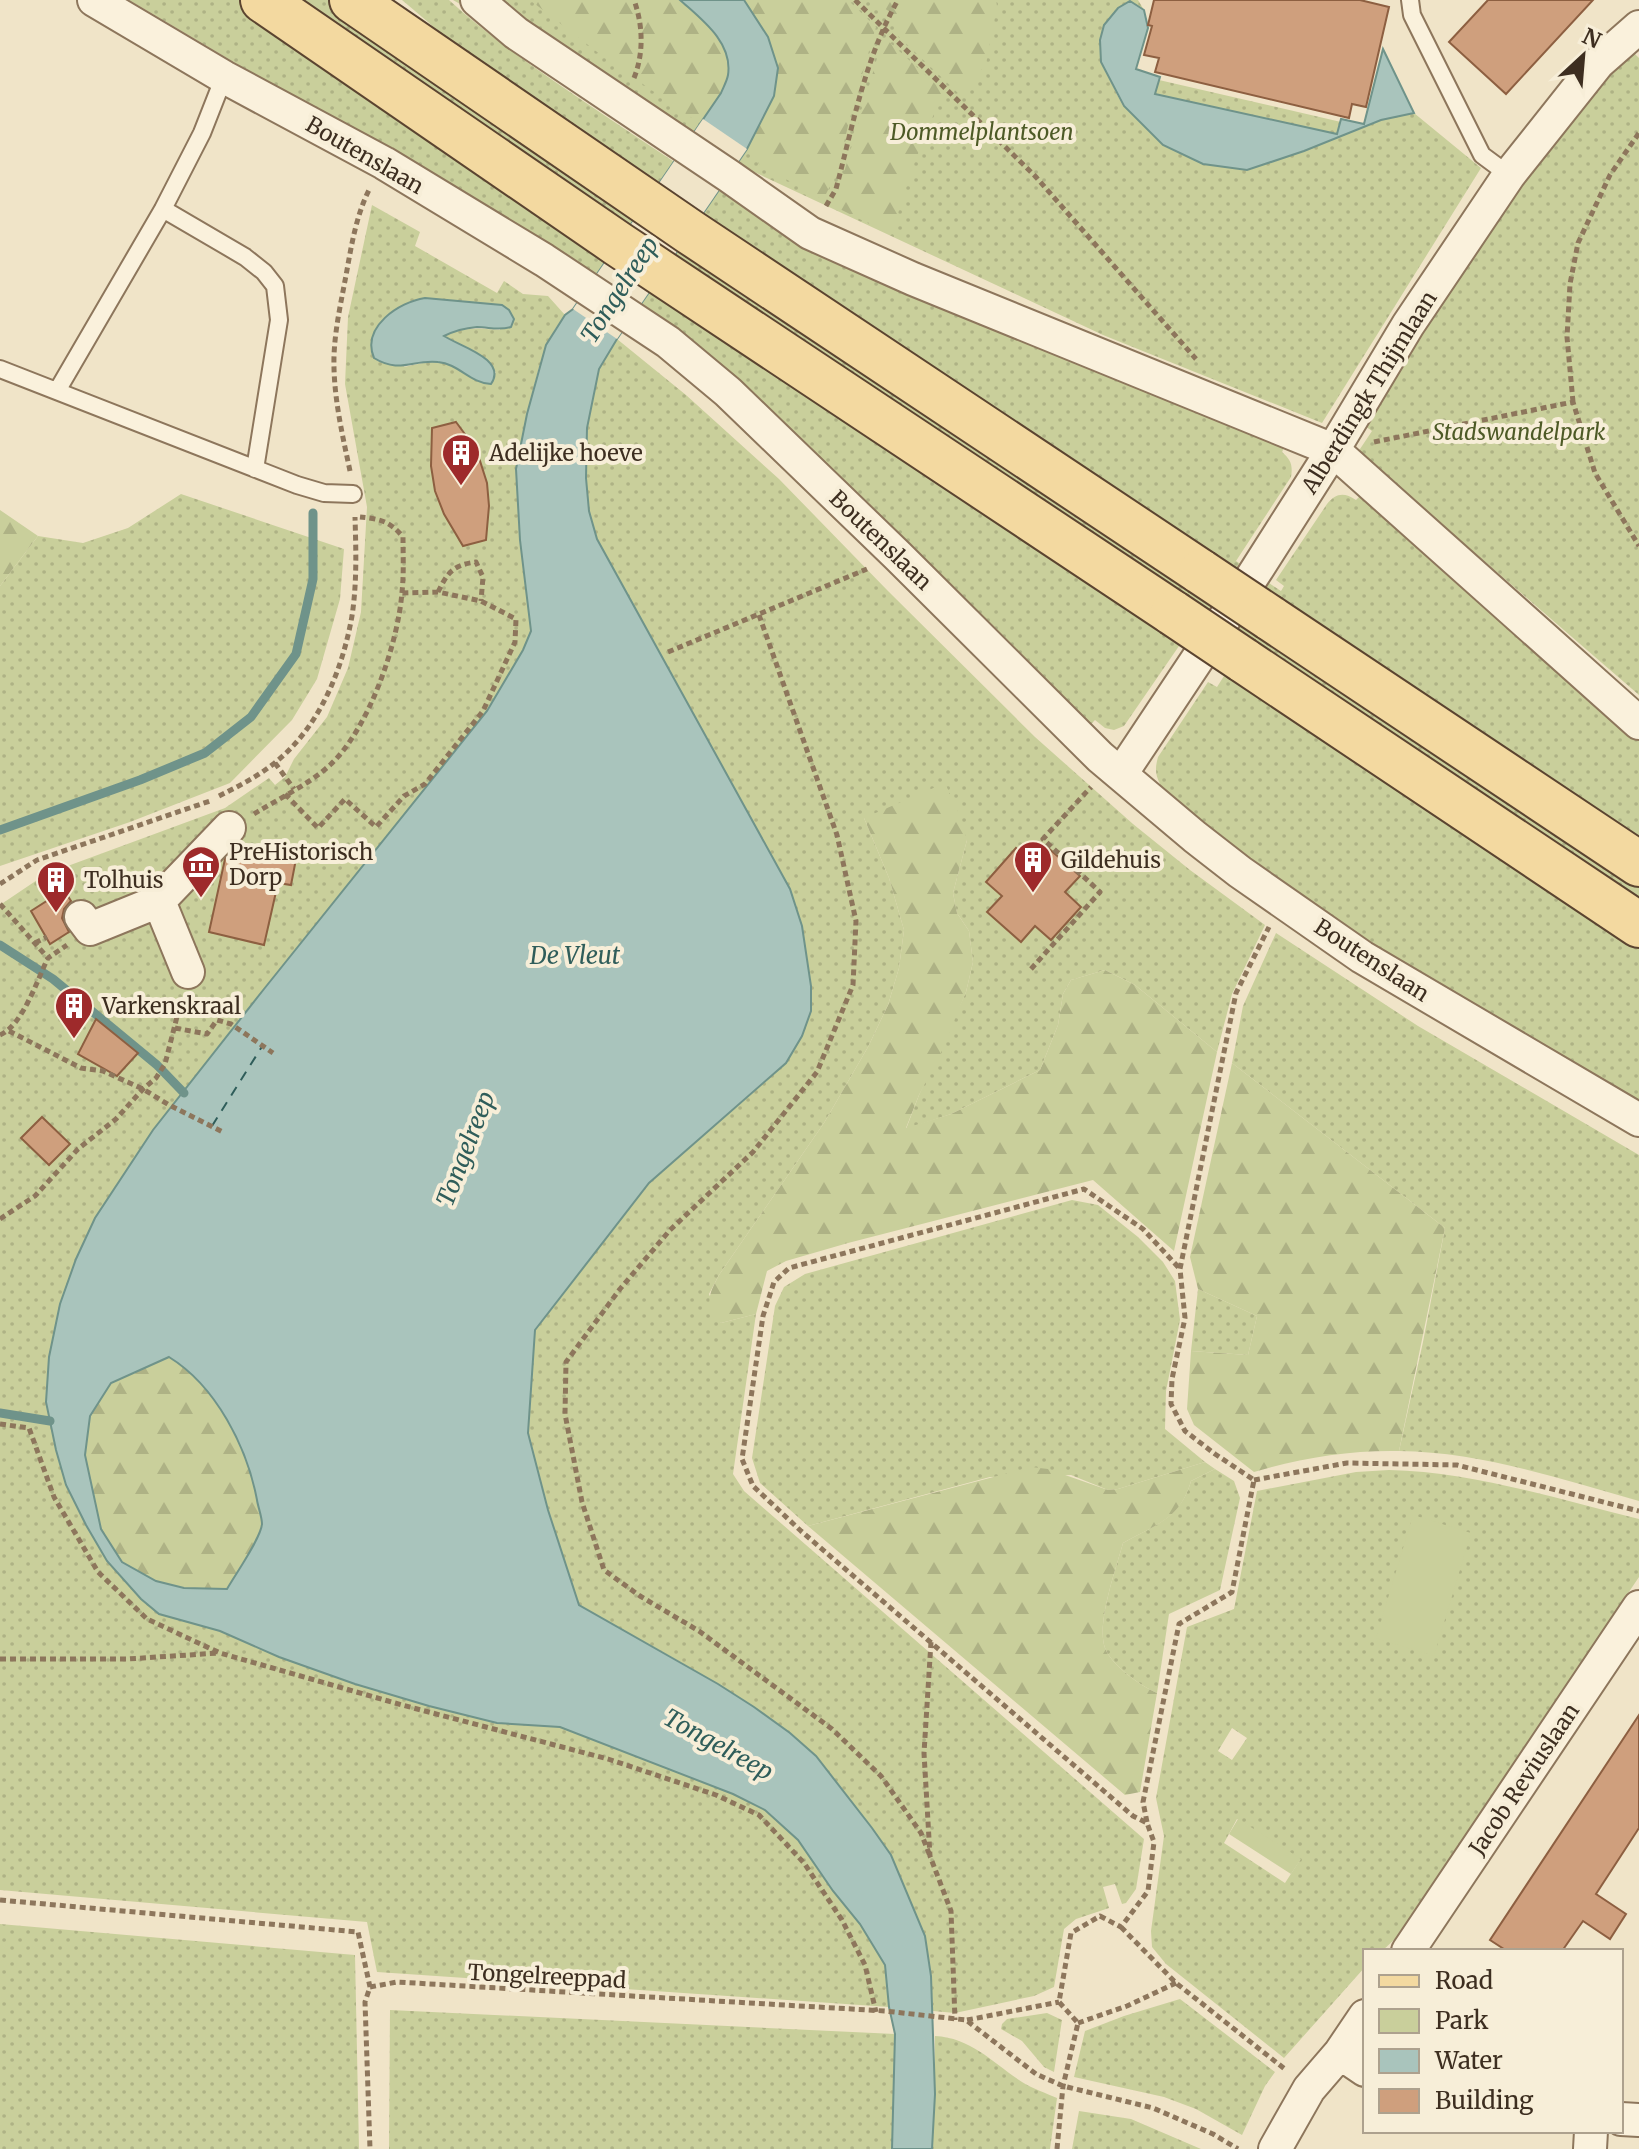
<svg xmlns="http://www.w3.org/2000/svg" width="1639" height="2149" font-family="Merriweather,serif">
<defs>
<pattern id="green-dots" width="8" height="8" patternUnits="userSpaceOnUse" patternTransform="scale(2)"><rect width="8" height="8" fill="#c9cf9b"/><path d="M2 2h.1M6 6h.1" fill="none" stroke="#aeb285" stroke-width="1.8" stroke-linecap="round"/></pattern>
<pattern id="forest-firs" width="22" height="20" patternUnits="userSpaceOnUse" patternTransform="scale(2)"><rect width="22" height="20" fill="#c9cf9b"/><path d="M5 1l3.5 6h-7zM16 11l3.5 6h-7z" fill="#aeb285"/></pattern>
</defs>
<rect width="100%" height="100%" fill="#f0e4c8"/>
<path fill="url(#green-dots)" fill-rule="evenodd" d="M129 0H242L1639 941V1108L1366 946 1154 791 1160 784C1155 774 1155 768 1158 757L1208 682 1217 687 1224 676 1179 646 1124 726 1114 730 1105 728 1095 720 1089 726 768 408 391 155Z
M290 0H330L413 59 1639 880V907Z
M402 0H449C495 42 549 78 601 113 660 153 719 192 781 229L1286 443 1282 452C1291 460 1293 465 1291 477L1236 561 1281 591 1284 586 1276 580 1327 504C1336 493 1344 492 1356 500L1364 492 1639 740V846L479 70 428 22Z
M453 0H1138L1144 10 1130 1 1100 40 1101 63 1123 106 1304 151 1381 120 1414 113 1481 168 1322 423 1103 335 752 171Z
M1634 53 1639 58V695L1358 452 1372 431 1362 424 1489 224 1609 75Z
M1159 80 1341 122 1338 134 1155 94Z
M372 205 420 232 415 246 497 293 504 281 523 294 548 296 565 315 555 329 539 367 527 414V593L531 631 523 650 487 711 264 989 153 1130 95 1218 76 1259 60 1304 49 1357 46 1402 56 1450 86 1525 107 1561 141 1599 159 1614 220 1631 279 1657 497 1723 560 1727 733 1794 765 1810 798 1840 833 1891 860 1924 885 1965 889 2007 377 1972 367 1922 0 1890V905L46 874 225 808 269 778 275 785 285 777 294 759 327 717 348 668 361 612 367 507 345 384 348 317ZM425 298 501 305 500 330C480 328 462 327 443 336 463 346 487 353 496 373L463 372 456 367 441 362 432 361 404 367Z
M617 339 686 395 779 479 888 591 1035 737 1133 824 1190 870 1265 925 1232 994 1217 1052 1135 985 1105 970 1071 980 1063 994 1058 1025 1040 1070 951 1114 906 1129 919 1095 966 992 973 962 969 931 957 913 953 893 967 840 864 818 889 878 904 930 899 968 888 1005 868 1047 824 1123 719 1275 709 1294 721 1323 756 1314 733 1474 744 1491 1144 1839 1136 1889 1126 1903 1122 1904 1115 1884 1103 1887 1109 1908 1076 1919 1064 1929 1054 1987 1034 1996 955 2013 933 2011 931 1976 816 1756C746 1693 660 1652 579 1605L548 1510 528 1433 535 1330 649 1183 786 1063 811 1011V986L802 926 790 889 597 539 589 511 586 478 587 428 599 369Z
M181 494 344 549 340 599 317 679 292 720 230 783 130 822 0 866V586L38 536 83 543 128 528Z
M1276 933 1418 1026 1639 1155V1501C1560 1479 1482 1452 1399 1451L1423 1342 1445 1228 1232 1063 1243 1006Z
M1072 1200 1098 1205 1138 1237 1163 1262 1175 1281 1180 1320 1166 1391 1165 1429 1205 1462 1118 1489 1108 1490 1071 1475 990 1477 808 1526 760 1483 752 1458 775 1306 784 1287 805 1274Z
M1198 1289 1257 1316 1248 1355 1191 1351Z
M1215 1469 1234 1481 1240 1498 1220 1590 1169 1614 1157 1693C1141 1686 1111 1665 1105 1648 1096 1624 1116 1569 1123 1543 1155 1525 1180 1519 1191 1481Z
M1389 1470C1475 1472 1556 1499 1639 1519V1577L1395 1939 1382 1951H1365V1967L1284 2058 1166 1964 1152 1947 1151 1931 1164 1836 1156 1798 1187 1627 1234 1609 1257 1491 1356 1472ZM1232 1728 1247 1738 1232 1760 1218 1751ZM1237 1819 1300 1860 1285 1883 1224 1843Z
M0 1924 355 1955 359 2149H0Z
M1180 1999 1275 2072 1265 2086 1242 2135 1196 2109 1164 2097 1074 2077 1085 2031 1124 2016Z
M390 2010 895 2034 892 2149H389Z
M1047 2013 1062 2020 1054 2072 1044 2067 1022 2041 1001 2029 1002 2024 1007 2019Z
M935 2036C972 2038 993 2063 1022 2082 1033 2089 1046 2093 1057 2098L1050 2149H932L935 2094Z
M1079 2111 1131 2119 1201 2149H1072Z"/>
<path fill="url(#forest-firs)" d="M530 0H680C729 45 748 65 699 123L601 55Z
M744 0H848L876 27 852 109 837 172 823 200 759 164 747 149 774 96 768 37Z
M872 0H996L997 6 986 64 960 95 896 34 893 14Z
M886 39 943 91 912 169 891 235 830 204 841 183 882 41Z
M0 510 38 536 0 586Z
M945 783 961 818 967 840 953 893 957 913 969 931 973 962 966 992 940 1055 919 1095 906 1128 951 1114 1040 1070 1058 1025 1063 994 1071 980 1105 970 1135 985 1217 1052 1174 1251 1093 1180 848 1243 786 1261 767 1271 756 1314 721 1323C704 1304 708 1296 719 1275L824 1123 868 1047 888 1005 899 968 904 930 889 878 864 818Z
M1232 1063 1445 1228 1399 1451C1350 1450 1301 1458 1254 1472L1194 1425 1187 1409 1191 1351 1248 1355 1257 1316 1198 1289 1190 1257Z
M169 1357C216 1386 247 1447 257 1500 258 1507 262 1517 262 1524 261 1538 235 1575 227 1589L184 1588 156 1581 122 1562 101 1529 85 1455 90 1416 111 1383Z
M1205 1462 1215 1469 1191 1481C1180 1520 1156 1524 1123 1543 1116 1569 1096 1624 1105 1648 1111 1665 1141 1686 1157 1693L1140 1792 1125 1795 808 1526 1031 1467 1048 1469 1108 1490 1118 1489Z"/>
<path fill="#c9cf9b" d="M1413 1515 1471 1533 1434 1656 1376 1638Z
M1238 1819 1301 1859 1291 1874 1229 1834Z"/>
<path fill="#a9c4bc" stroke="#6f938a" stroke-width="2" fill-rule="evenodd" d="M680 0H744L768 37 778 68 774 96 747 149 617 339 599 369 587 428 586 478 589 511 597 539 790 889 802 926 811 986V1011L802 1036 786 1063 649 1183 535 1330 528 1433 548 1510 579 1605 718 1684 754 1707 790 1733 816 1756 872 1828 891 1855 925 1936 931 1976 935 2094 932 2149H892L895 2034 889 2007 885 1965 860 1924 833 1891 798 1840 765 1810 733 1794 560 1727 497 1723 429 1706 355 1684 279 1657 220 1631 159 1614 141 1599 107 1561 86 1525 66 1485 56 1450 46 1402 49 1357 60 1304 76 1259 95 1218 153 1130 264 989 487 711 523 650 531 631 520 540 516 469 527 414 546 345 565 315 573 309 721 93C723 88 727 81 728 75 733 42 701 19 680 0ZM169 1357C216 1386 247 1447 257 1500 258 1507 262 1517 262 1524 261 1538 235 1575 227 1589L184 1588 156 1581 122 1562 101 1529 85 1455 90 1416 111 1383Z
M1130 1 1144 10 1148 28 1136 69 1160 77 1155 94 1337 134 1341 119 1364 124 1383 49 1414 113 1381 120 1304 151 1247 170 1203 164 1163 145 1124 106 1101 62 1100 40 1104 25 1118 8Z
M425 298 502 305 509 310 514 319 511 327C498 331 489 327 477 327 466 328 454 331 444 336 459 346 508 359 491 384 470 383 459 364 438 362 413 359 400 374 374 358 361 327 399 302 425 298Z"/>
<path fill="#f0e4c8" d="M703 119 747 149 617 339 573 309Z"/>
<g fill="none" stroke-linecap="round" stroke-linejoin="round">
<path stroke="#6f938a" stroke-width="9" d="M0 830 140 780 205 753 251 717 296 654 313 579V513
M0 945 53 979 157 1065 184 1093
M0 1413 50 1421"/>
<path stroke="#2f5d5a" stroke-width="2" stroke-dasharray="10 8" stroke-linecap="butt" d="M212 1126 263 1045"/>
</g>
<path fill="#cf9f7d" stroke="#8d5f41" stroke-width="2" d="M1154 0H1360L1389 7 1366 107 1352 104 1349 118 1155 72 1159 58 1144 55 1152 26 1148 25Z
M1488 0H1593L1506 94 1449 42Z
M456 422 470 441 480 461 487 483 489 506 486 540 463 546 444 514 435 491 431 466 432 428Z
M238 846 296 859 291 885 278 883 264 945 209 932 225 859Z
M1046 846 1080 876 1065 892 1081 907 1051 940 1035 926 1021 942 987 912 1002 896 986 882 1016 848 1032 862Z
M64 890 71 901 64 909 62 918 69 932 50 944 31 911Z
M96 1019 138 1053 117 1076 78 1054Z
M42 1117 70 1144 49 1165 21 1138Z
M1639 1715V1828L1596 1894 1626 1914 1610 1939 1583 1921 1562 1951H1507L1490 1940Z"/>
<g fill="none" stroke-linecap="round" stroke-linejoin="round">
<defs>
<path id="lane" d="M1410 0 1412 15 1482 155 1509 175
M163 209 245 257 264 272 275 286 279 320 255 469
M0 369 297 485 324 493 353 494
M57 391 163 209 202 133 224 77"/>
<path id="street" d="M94 0 224 77 384 163 544 260 668 342 728 392 898 556 1100 757 1195 837 1240 872 1362 957 1639 1120
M477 0 516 33 729 176 810 233 913 279 1333 450 1639 723
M1121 774 1254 574 1333 450 1408 325 1509 175 1598 63 1639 27
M159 901 188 972
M81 917 90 929 159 901 229 828
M1408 1951 1639 1607
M1340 2053 1365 2070
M1621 2119 1639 2120
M1275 2149 1309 2089 1340 2053 1365 2016
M1590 2149 1591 2131"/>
<path id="primary" d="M263 0 618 244 1173 613
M352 0 690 232 1201 572
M1270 618 1639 864
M1243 660 1639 925"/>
</defs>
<use href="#lane" stroke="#8d765c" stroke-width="20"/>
<use href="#street" stroke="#8d765c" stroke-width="36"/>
<use href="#primary" stroke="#5b4430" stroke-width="48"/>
<path stroke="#8d765c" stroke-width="5" stroke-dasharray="6 4" stroke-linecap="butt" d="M855 0 1035 176 1196 359
M634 78C644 53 643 25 634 0
M826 206 836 189C853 125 865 58 898 0
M1573 402 1567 337 1570 284 1578 243 1610 175 1639 133
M1374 442 1573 402 1595 473 1639 546
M350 471C342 433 333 395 334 356 335 327 342 298 347 270 352 242 357 213 370 188
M438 592C448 572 453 565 476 562L483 577 481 601
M759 615 837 835 856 921 853 985 817 1072 753 1152 670 1230 620 1289 566 1362 565 1414 582 1502 604 1570 640 1596 699 1631 832 1729 881 1776 921 1833 930 1856
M668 652 867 569
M275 763 294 789
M285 794 318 828 345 799 376 827 404 796 425 784 483 711 515 642 516 619 481 601 438 592 402 593
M219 796C237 787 255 778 272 765 318 730 342 672 352 616 357 583 356 550 355 517
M254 814C278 799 310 784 331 764 369 728 398 644 402 592 404 574 403 555 403 537 390 521 380 519 360 517
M0 884 37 860 210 801
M0 904 48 958 67 945
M35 943 47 937
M1031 969 1100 892 1043 839 1091 787
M175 1028 207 1034 217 1020 231 1024 273 1053
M9 1031 81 1068 103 1071 143 1089 169 1105 223 1132
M0 1035C23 1025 37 980 48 958
M0 1219 35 1196 78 1149 116 1119 143 1089 156 1078 165 1064 181 1001
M0 1424 29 1428 54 1497 98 1572 147 1619 220 1653 402 1705 608 1759 716 1795 759 1815 804 1863 842 1920 865 1965 876 2012
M1254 1480 1347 1463 1457 1465 1639 1511
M931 1642 924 1753 930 1856 951 1911 955 2020
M0 1659H127L219 1653
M1147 1822 1143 1802 1179 1624 1232 1592 1254 1480 1215 1454 1185 1431 1171 1404 1172 1379 1185 1318 1180 1269 1236 993 1269 927
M0 1900 358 1932 370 1987 365 2002 370 2149
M1121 1927 1176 1983 1286 2070
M370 1987 397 1982 885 2011 966 2020 1036 2074 1063 2086 1153 2108 1213 2134 1238 2149
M967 2020 1059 2002
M1078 2023 1127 2006 1176 1983
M1057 2149 1063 2086 1078 2023 1059 2002 1071 1933 1100 1916 1121 1927 1148 1891 1154 1842 1147 1823 1133 1816 801 1531 753 1486 742 1459 763 1316 774 1282 789 1268 1084 1189 1143 1229 1180 1269"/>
<use href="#lane" stroke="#faf1dc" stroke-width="16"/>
<use href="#street" stroke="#faf1dc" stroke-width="32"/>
<use href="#primary" stroke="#f3d9a0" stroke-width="44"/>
<defs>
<path id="primary-bridge" d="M1201 572 1270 618
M1173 613 1243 660"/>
</defs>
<use href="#primary-bridge" stroke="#5b4430" stroke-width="48" stroke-linecap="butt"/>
<use href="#primary-bridge" stroke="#f3d9a0" stroke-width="44"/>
</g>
<defs>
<symbol id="building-pin" viewBox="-11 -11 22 30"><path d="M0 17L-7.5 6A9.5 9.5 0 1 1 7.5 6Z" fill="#9e2a2b" stroke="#f7eed8"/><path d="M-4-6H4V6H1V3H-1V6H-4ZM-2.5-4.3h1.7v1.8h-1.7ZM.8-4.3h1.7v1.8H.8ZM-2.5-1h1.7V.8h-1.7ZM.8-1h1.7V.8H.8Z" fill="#fff"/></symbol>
<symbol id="museum-pin" viewBox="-11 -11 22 30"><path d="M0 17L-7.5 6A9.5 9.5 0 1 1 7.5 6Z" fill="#9e2a2b" stroke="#f7eed8"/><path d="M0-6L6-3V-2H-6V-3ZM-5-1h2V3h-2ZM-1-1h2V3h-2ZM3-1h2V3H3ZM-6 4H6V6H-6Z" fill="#fff"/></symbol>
</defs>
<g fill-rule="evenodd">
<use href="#building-pin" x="439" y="431" width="44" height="60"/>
<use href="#building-pin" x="1011" y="838" width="44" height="60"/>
<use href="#museum-pin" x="179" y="843" width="44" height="60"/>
<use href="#building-pin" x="34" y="858" width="44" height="60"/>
<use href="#building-pin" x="52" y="984" width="44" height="60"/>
</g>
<g text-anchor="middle" stroke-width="8" stroke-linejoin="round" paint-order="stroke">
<g font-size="22" font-style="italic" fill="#4d5a26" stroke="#f7eed8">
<text x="982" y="140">Dommelplantsoen</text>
<text x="1519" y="440">Stadswandelpark</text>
</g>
<g font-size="22" fill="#3d2e20" stroke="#f7eed8">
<text transform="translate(365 155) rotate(30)" y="8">Boutenslaan</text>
<text transform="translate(1369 392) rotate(-58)" y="8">Alberdingk Thijmlaan</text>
<text transform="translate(881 540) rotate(44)" y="8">Boutenslaan</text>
<text transform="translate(1372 960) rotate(33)" y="8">Boutenslaan</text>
<text transform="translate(1524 1779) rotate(-56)" y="8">Jacob Reviuslaan</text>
<text transform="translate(547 1976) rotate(3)" y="8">Tongelreeppad</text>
</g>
<g font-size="22" fill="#3d2e20" stroke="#f7eed8" text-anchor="start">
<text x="489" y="461">Adelijke hoeve</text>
<text x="229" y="860">PreHistorisch<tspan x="229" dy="25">Dorp</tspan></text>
<text x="1061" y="868">Gildehuis</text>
<text x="84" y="888">Tolhuis</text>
<text x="102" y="1014">Varkenskraal</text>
</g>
<g font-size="24" font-style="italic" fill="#2f5d5a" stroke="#f7eed8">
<text transform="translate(620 290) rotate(-57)" y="8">Tongelreep</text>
<text x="575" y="964">De Vleut</text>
<text transform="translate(466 1149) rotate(-69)" y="8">Tongelreep</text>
<text transform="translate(718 1745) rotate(29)" y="8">Tongelreep</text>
</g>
</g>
<rect x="1363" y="1949" width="260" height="184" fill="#f7eed8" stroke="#ada18e" stroke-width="2"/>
<rect x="1379" y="1975" width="40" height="12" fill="#f3d9a0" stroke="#ada18e" stroke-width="2"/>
<text x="1435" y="1989" font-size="24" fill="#3d2e20">Road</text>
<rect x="1379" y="2009" width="40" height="24" fill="#c9cf9b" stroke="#ada18e" stroke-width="2"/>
<text x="1435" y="2029" font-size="24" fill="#3d2e20">Park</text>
<rect x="1379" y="2049" width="40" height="24" fill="#a9c4bc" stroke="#ada18e" stroke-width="2"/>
<text x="1435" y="2069" font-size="24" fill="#3d2e20">Water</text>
<rect x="1379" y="2089" width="40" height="24" fill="#cf9f7d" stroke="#ada18e" stroke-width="2"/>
<text x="1435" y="2109" font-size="24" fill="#3d2e20">Building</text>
<g transform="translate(1583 56) rotate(26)" stroke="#f7eed8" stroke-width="6" paint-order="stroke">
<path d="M0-6L14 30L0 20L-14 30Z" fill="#3d2e20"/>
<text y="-12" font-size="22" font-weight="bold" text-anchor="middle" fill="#3d2e20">N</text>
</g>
</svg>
